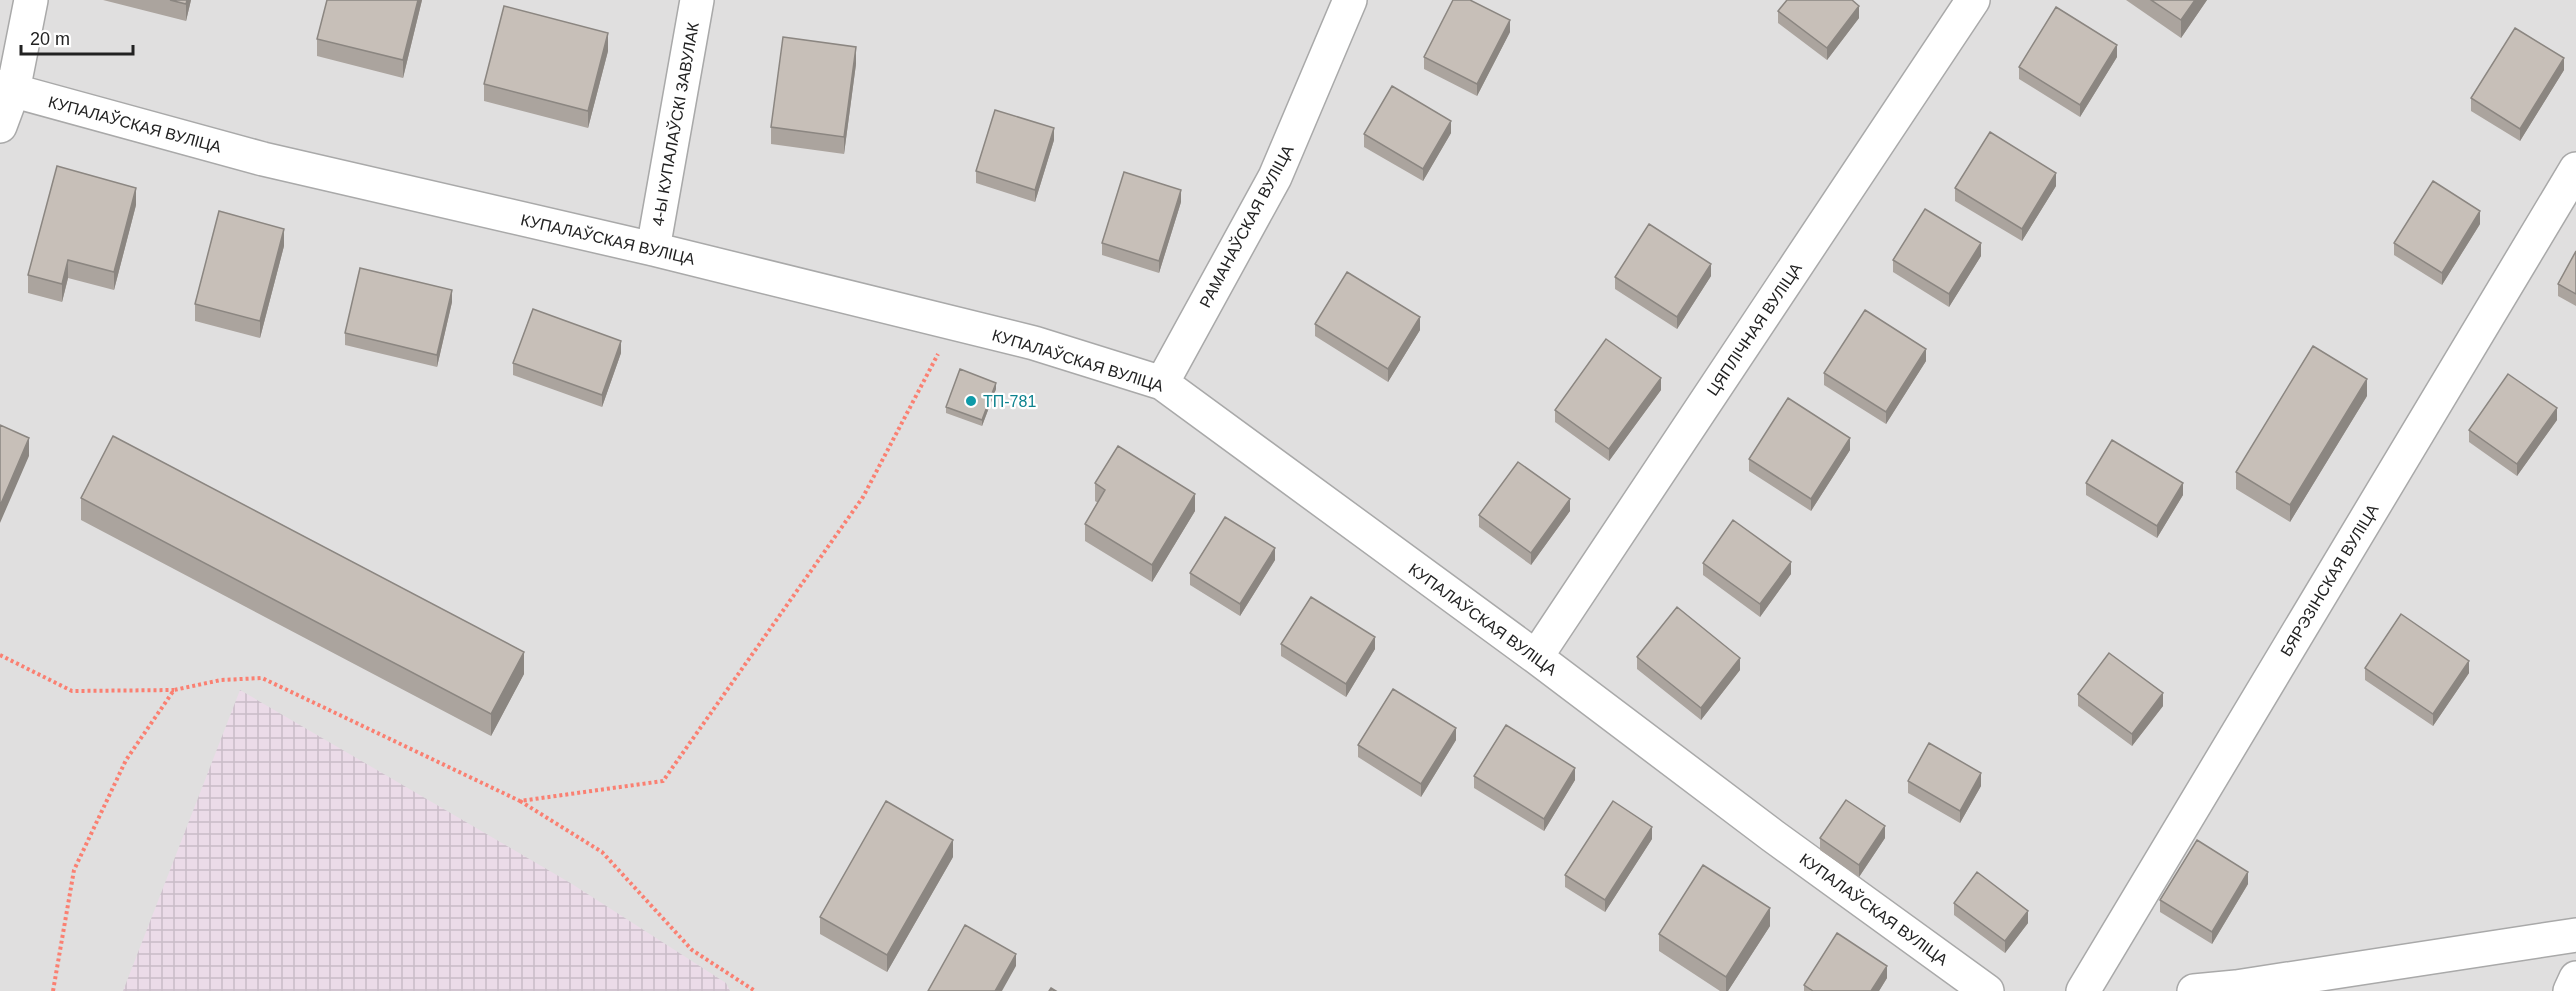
<svg xmlns="http://www.w3.org/2000/svg" width="2576" height="991" font-family="Helvetica,sans-serif">
<defs>
<pattern id="industrial-grid" width="8" height="8" patternUnits="userSpaceOnUse" patternTransform="scale(1.5)"><rect width="8" height="8" fill="#ebdbe8"/><path d="M0 4h8M4 0v8" fill="none" stroke="#c9bcc7"/></pattern>
</defs>
<rect width="100%" height="100%" fill="#f2efe9"/>
<path fill="#e0dfdf" d="M0 0H2576V991H0Z"/>
<path fill="url(#industrial-grid)" d="M240 690 572 884 726 983 730 991H123Z"/>
<g fill="none" stroke-linecap="round" stroke-linejoin="round">
<defs>
<path id="minor" d="M0 87 263 159 653 249 1034 343 1162 383 1536 657 1773 836 1987 991
M0 126 13 91 31 0
M653 249 697 0
M1162 383 1275 177 1350 0
M1536 657 1973 0
M2083 991 2576 169
M2194 991 2236 987 2576 935
M2570 991 2576 978"/>
</defs>
<use href="#minor" stroke="#a9a9a9" stroke-width="36"/>
<path stroke="#fa8072" stroke-width="4" stroke-dasharray="3 3" stroke-linecap="butt" d="M0 655 72 691 174 690
M520 801 602 852 692 950 755 991
M53 991 74 870 126 760 174 690 221 680 262 678 520 801 663 781 863 497 938 354"/>
<use href="#minor" stroke="#fff" stroke-width="33"/>
</g>
<path fill="#aba49e" d="M103 0H191L186 21Z
M327 0H422L403 78 317 56V39Z
M2126 0H2207L2181 38Z
M1778 11 1859 18 1827 60 1778 23Z
M1510 32 1477 96 1424 69V57Z
M608 51 588 128 484 101V84Z
M2117 57 2080 117 2019 79V67Z
M856 64 844 154 771 144V127Z
M2564 70 2520 141 2471 111V98Z
M1451 133 1423 181 1364 147V134Z
M1054 140 1035 202 976 183V171Z
M2056 186 2022 241 1955 201V188Z
M1181 202 1159 273 1102 255V243Z
M136 205 114 290 68 278 62 302 28 293V275Z
M2480 224 2442 285 2394 255V243Z
M284 246 260 338 195 321V304Z
M2576 251V306L2558 296V284Z
M1981 256 1949 307 1893 272V260Z
M1711 276 1677 329 1615 289V277Z
M452 302 437 367 345 345V333Z
M1315 324 1420 330 1388 382 1315 336Z
M621 353 602 407 513 375V363Z
M1926 361 1886 424 1824 385V373Z
M996 389 982 426 946 413V407Z
M1661 390 1609 461 1555 422V410Z
M2367 396 2290 522 2236 489V472Z
M2557 420 2517 476 2469 442V430Z
M1850 450 1811 511 1749 471V459Z
M1095 483 1195 511 1152 582 1085 541V524L1098 503 1095 501Z
M2086 483 2183 495 2157 538 2086 495Z
M81 498 524 674 491 736 81 520Z
M1570 511 1531 565 1479 527V515Z
M1275 560 1240 616 1190 585V573Z
M1703 563 1791 574 1760 617 1703 575Z
M1281 644 1375 649 1346 697 1281 656Z
M1637 657 1740 670 1701 720 1637 669Z
M2365 668 2469 673 2433 726 2365 680Z
M2078 694 2163 706 2132 746 2078 706Z
M1456 740 1421 797 1358 757V745Z
M1474 776 1575 780 1544 831 1474 788Z
M1908 781 1981 786 1960 823 1908 793Z
M1820 838H1885L1859 877 1820 850Z
M1652 839 1605 912 1565 887V875Z
M953 857 887 972 820 934V917Z
M2248 884 2212 944 2160 912V900Z
M1954 903 2028 923 2005 953 1954 915Z
M1770 926 1728 991H1720L1659 951V934Z
M1887 978 1879 991H1804V985Z"/>
<path fill="#8b8681" d="M187 0H191L186 21V4Z
M418 0H422L403 78V60Z
M2195 0H2207L2181 38V20Z
M1859 6V18L1827 60V48Z
M1510 20V32L1477 96V84Z
M608 33V51L588 128V111Z
M2117 45V57L2080 117V105Z
M856 47V64L844 154V137Z
M2564 58V70L2520 141V129Z
M1451 121V133L1423 181V169Z
M1054 128V140L1035 202V190Z
M2056 173V186L2022 241V229Z
M136 188V205L114 290V272Z
M1181 190V202L1159 273V261Z
M2480 211V224L2442 285V273Z
M284 229V246L260 338V321Z
M1981 243V256L1949 307V294Z
M68 260V278L62 302V284Z
M1711 264V276L1677 329V317Z
M452 290V302L437 367V355Z
M1420 317V330L1388 382V369Z
M621 341V353L602 407V395Z
M1926 349V361L1886 424V412Z
M1661 378V390L1609 461V449Z
M2367 379V396L2290 522V505Z
M996 383V389L982 426V420Z
M2557 408V420L2517 476V464Z
M29 438V456L0 523V506Z
M1850 438V450L1811 511V499Z
M2183 483V495L2157 538V526Z
M1195 494V511L1152 582V565Z
M1570 499V511L1531 565V553Z
M1275 548V560L1240 616V604Z
M1791 562V574L1760 617V604Z
M1375 637V649L1346 697V684Z
M524 652V674L491 736V714Z
M1740 658V670L1701 720V708Z
M2469 661V673L2433 726V714Z
M2163 693V706L2132 746V734Z
M1456 728V740L1421 797V784Z
M1575 768V780L1544 831V819Z
M1981 773V786L1960 823V811Z
M1885 826V838L1859 877V865Z
M1652 827V839L1605 912V900Z
M953 840V857L887 972V955Z
M2248 872V884L2212 944V932Z
M1770 908V926L1728 991H1726V977Z
M2028 911V923L2005 953V941Z
M1016 954V966L1002 991H995Z
M1887 966V978L1879 991H1871Z"/>
<path fill="#c7bfb8" stroke="#8b8681" stroke-width="1.5" d="M170 0H187L186 4Z
M327 0H418L403 60 317 39Z
M1453 0H1470L1510 20 1477 84 1424 57Z
M1787 0H1852L1859 6 1827 48 1778 11Z
M2151 0H2195L2181 20Z
M504 6 608 33 588 111 484 84Z
M2056 7 2117 45 2080 105 2019 67Z
M2515 28 2564 58 2520 129 2471 98Z
M783 37 856 47 844 137 771 127Z
M1392 86 1451 121 1423 169 1364 134Z
M995 110 1054 128 1035 190 976 171Z
M1990 132 2056 173 2022 229 1955 188Z
M57 166 136 188 114 272 68 260 62 284 28 275Z
M1124 172 1181 190 1159 261 1102 243Z
M2433 181 2480 211 2442 273 2394 243Z
M1925 209 1981 243 1949 294 1893 260Z
M219 211 284 229 260 321 195 304Z
M1649 224 1711 264 1677 317 1615 277Z
M2576 251V294L2558 284Z
M360 268 452 290 437 355 345 333Z
M1347 272 1420 317 1388 369 1315 324Z
M533 309 621 341 602 395 513 363Z
M1865 310 1926 349 1886 412 1824 373Z
M1606 339 1661 378 1609 449 1555 410Z
M2313 346 2367 379 2290 505 2236 472Z
M960 369 996 383 982 420 946 407Z
M2508 374 2557 408 2517 464 2469 430Z
M1788 398 1850 438 1811 499 1749 459Z
M0 425 29 438 0 506Z
M113 436 524 652 491 714 81 498Z
M2112 440 2183 483 2157 526 2086 483Z
M1118 446 1195 494 1152 565 1085 524 1105 490 1095 483Z
M1518 462 1570 499 1531 553 1479 515Z
M1225 517 1275 548 1240 604 1190 573Z
M1733 520 1791 562 1760 604 1703 563Z
M1311 597 1375 637 1346 684 1281 644Z
M1677 607 1740 658 1701 708 1637 657Z
M2401 614 2469 661 2433 714 2365 668Z
M2109 653 2163 693 2132 734 2078 694Z
M1393 689 1456 728 1421 784 1358 745Z
M1506 725 1575 768 1544 819 1474 776Z
M1929 743 1981 773 1960 811 1908 781Z
M1846 800 1885 826 1859 865 1820 838Z
M886 801 953 840 887 955 820 917Z
M1613 801 1652 827 1605 900 1565 875Z
M2197 840 2248 872 2212 932 2160 900Z
M1703 865 1770 908 1726 977 1659 934Z
M1977 872 2028 911 2005 941 1954 903Z
M965 925 1016 954 995 991H928Z
M1837 933 1887 966 1871 991H1813L1804 985Z
M1051 988 1056 991H1049Z"/>
<circle fill="#0f9aa8" stroke="#fff" stroke-width="2" cx="971" cy="401" r="6"/>
<g text-anchor="middle" stroke-width="4.5" stroke-linejoin="round" paint-order="stroke">
<g font-size="16" fill="#222" stroke="#fff">
<text transform="translate(135 124) rotate(15)" y="6">КУПАЛАЎСКАЯ ВУЛІЦА</text>
<text transform="translate(675 124) rotate(-80)" y="6">4-Ы КУПАЛАЎСКІ ЗАВУЛАК</text>
<text transform="translate(1246 226) rotate(-62)" y="6">РАМАНАЎСКАЯ ВУЛІЦА</text>
<text transform="translate(608 239) rotate(13)" y="6">КУПАЛАЎСКАЯ ВУЛІЦА</text>
<text transform="translate(1754 329) rotate(-56)" y="6">ЦЯПЛІЧНАЯ ВУЛІЦА</text>
<text transform="translate(1078 360) rotate(17)" y="6">КУПАЛАЎСКАЯ ВУЛІЦА</text>
<text transform="translate(2329 580) rotate(-59)" y="6">БЯРЭЗІНСКАЯ ВУЛІЦА</text>
<text transform="translate(1483 619) rotate(36)" y="6">КУПАЛАЎСКАЯ ВУЛІЦА</text>
<text transform="translate(1874 909) rotate(36)" y="6">КУПАЛАЎСКАЯ ВУЛІЦА</text>
</g>
<g font-size="16" fill="#0d838f" stroke="#fff" text-anchor="start">
<text x="983" y="407">ТП-781</text>
</g>
</g>
<path d="M21 45v9h112v-9" fill="none" stroke="#222222" stroke-width="3"/>
<text x="30" y="45" font-size="18" fill="#222222" stroke="#ffffff" stroke-width="4.5" paint-order="stroke">20 m</text>
</svg>
